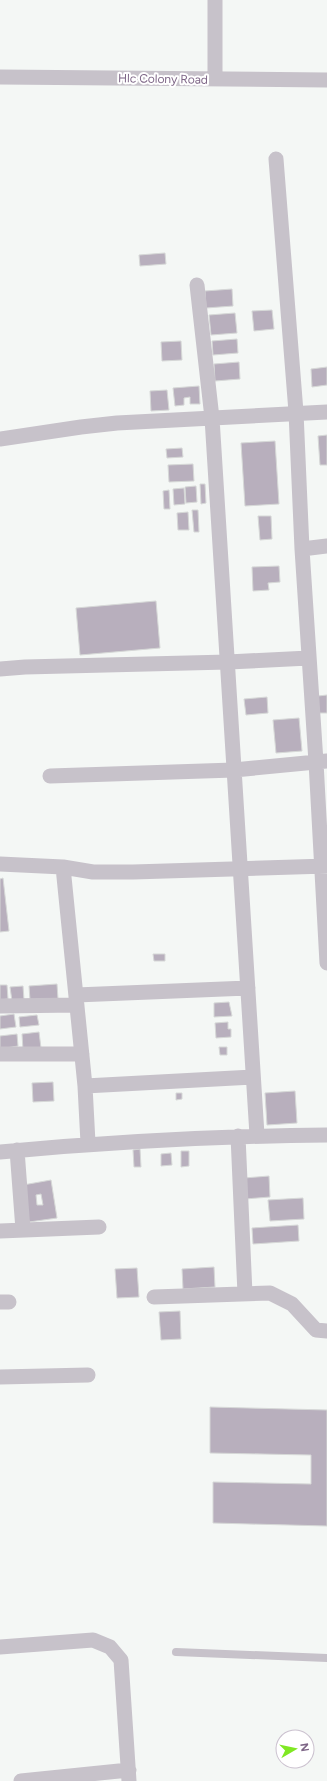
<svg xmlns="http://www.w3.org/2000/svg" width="327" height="1781" font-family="Figtree,sans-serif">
<rect width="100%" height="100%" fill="#f4f7f5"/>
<path fill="#b8afbd" stroke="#d6d8d7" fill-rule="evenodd" d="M165 253 166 264 140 266 139 255Z
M232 289 233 306 206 308 205 291Z
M272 310 274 329 254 331 252 311Z
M235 313 237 333 211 335 209 315Z
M237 339 238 353 213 355 212 341Z
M181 341 182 360 162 361 161 342Z
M239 362 240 379 215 381 214 364Z
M327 367V385L312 387 311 369Z
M199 386 200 404H190V397L184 398V405L175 406 173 388Z
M167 390 169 410 151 411 150 391Z
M327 435V465H320L318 436Z
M275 441 279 504 245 506 241 443Z
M182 448 183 457 167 458 166 449Z
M193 464 194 481 169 482 168 465Z
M200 484H205L206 503 201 504Z
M196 486 197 502 186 503 185 487Z
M184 488 185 504 174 505 173 489Z
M169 490 170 509H164L163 491Z
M192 510H198L199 532H194Z
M188 512 189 530H178L177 513Z
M258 516H271L272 539 260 540Z
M279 566 280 582 268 583 269 590 253 591 252 567Z
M156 601 160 648 80 655 76 608Z
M327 695V713H319L318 696Z
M267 697 268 713 246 715 244 699Z
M299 718 302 751 276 753 273 720Z
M3 878 9 931 0 932V879Z
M153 954H165V961H154Z
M57 984 58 999 30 1000 29 986Z
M0 985H7L8 999 0 1000Z
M23 986 24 1000 12 1001 10 987Z
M229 1002 232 1016 214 1017V1003Z
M14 1014 16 1027 0 1029V1016Z
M37 1015 39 1025 20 1027 19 1017Z
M228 1022V1029H231V1037L216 1038 215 1023Z
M39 1032 41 1048 23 1050 22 1034Z
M17 1034 18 1046 0 1049V1036Z
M219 1047H227V1055H220Z
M53 1082 54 1101 33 1102 32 1083Z
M295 1091 297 1123 267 1125 265 1093Z
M176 1093H182V1099L176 1100Z
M140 1149 141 1167H134L133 1150Z
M181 1151H189V1166L181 1167Z
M171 1153 172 1165 161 1166V1154Z
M269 1176 270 1197 245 1199 244 1178Z
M51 1180 57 1218 29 1222 23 1185ZM41 1194 43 1205H37L36 1195Z
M303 1198 304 1219 270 1221 268 1200Z
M298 1225 299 1241 253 1244 252 1228Z
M214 1267 215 1287 183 1289 182 1269Z
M137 1268 139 1297 117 1298 115 1269Z
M180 1311 181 1339 161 1340 159 1312Z
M210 1407 327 1410V1526L213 1523V1482L311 1484V1455L210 1453Z"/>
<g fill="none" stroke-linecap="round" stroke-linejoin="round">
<path stroke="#c7c2ca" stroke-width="8" d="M176 1652 327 1658"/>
<path stroke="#c7c2ca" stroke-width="15" d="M0 77 327 80
M215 79V0
M276 159 296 412 302 549 316 762 327 963
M197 285 212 418 257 1135
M0 439 81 427 117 423 327 412
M302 549 327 546
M0 669 25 667 228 662 309 658
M50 776 234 770 327 761
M0 864 63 867 93 872H133L327 866
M63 867 85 1086 88 1143
M76 995 248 988
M0 1006 77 1005
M0 1054H82
M85 1086 253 1077
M238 1136 245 1294
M17 1150 23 1230
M0 1152C109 1142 218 1136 327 1135
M0 1231 99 1227
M154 1297 270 1293 292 1304 316 1330 327 1331
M0 1302H9
M0 1377 88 1375
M0 1647 93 1640 110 1647 121 1660 129 1781
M21 1781 129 1770"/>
</g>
<g text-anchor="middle" stroke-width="4" stroke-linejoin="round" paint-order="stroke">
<g font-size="12" fill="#7d6586" stroke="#fff">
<text transform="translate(163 79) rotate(1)" y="4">Hlc Colony Road</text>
</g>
</g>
<g transform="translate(295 1749) rotate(81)"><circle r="19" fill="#ffffff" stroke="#cbc1cf"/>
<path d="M0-3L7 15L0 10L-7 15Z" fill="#80e823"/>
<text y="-6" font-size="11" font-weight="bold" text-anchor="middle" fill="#7d6586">N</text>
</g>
</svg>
